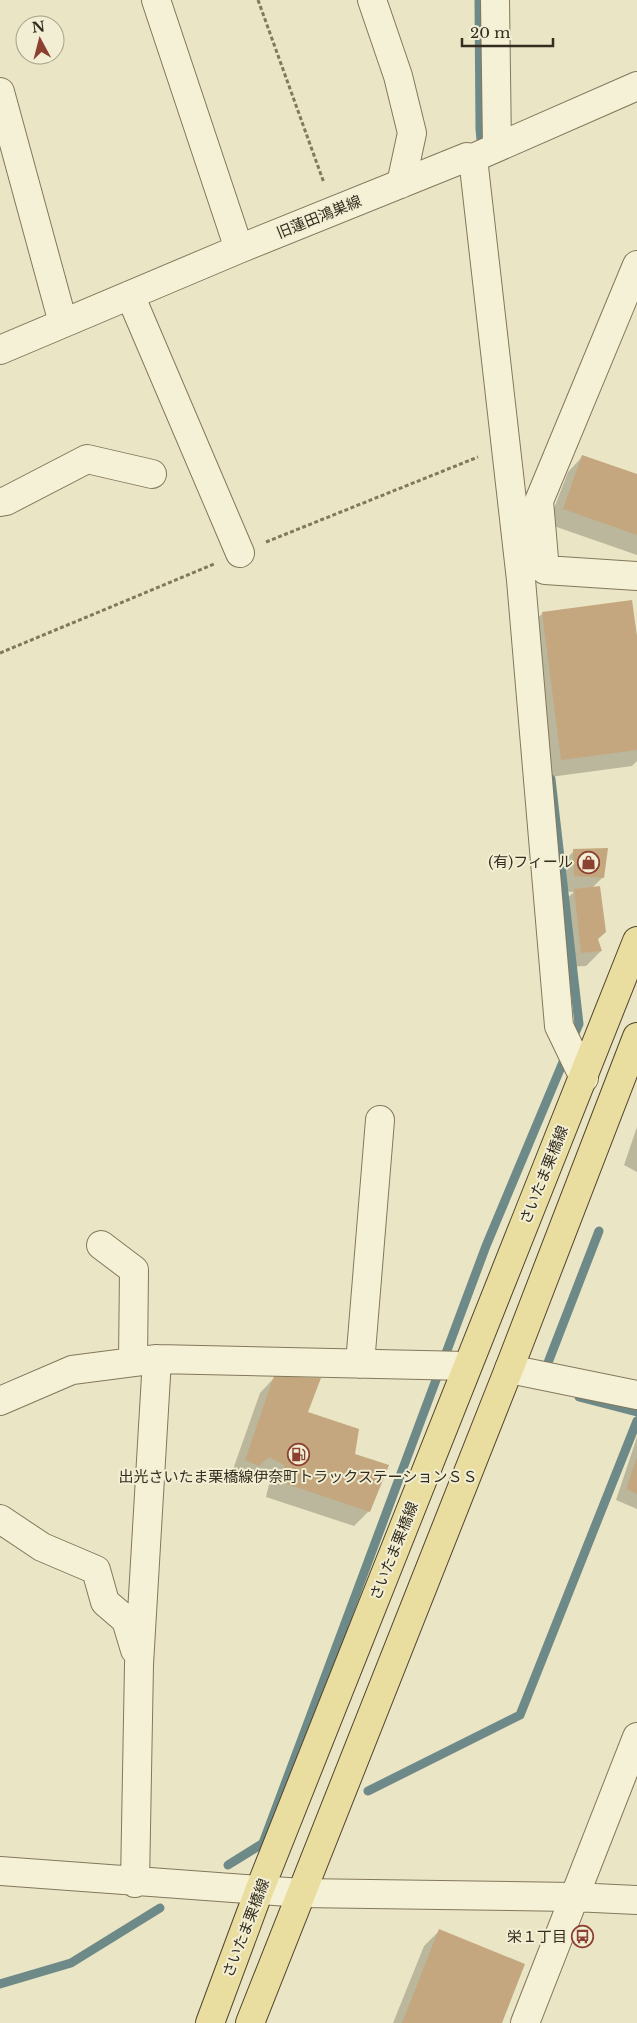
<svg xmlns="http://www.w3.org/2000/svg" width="637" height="2023" font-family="'Libre Baskerville','Noto Sans JP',serif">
<rect width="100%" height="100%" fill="#eae5c4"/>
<path fill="#0003" d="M583 456 636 475 637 474V555L548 524 568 472Z
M543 613 637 646V761L632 766 543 778 524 631Z
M574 851 603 877 592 888 597 939 601 951 586 966 566 967 560 905 574 892 560 891 559 866Z
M637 1127V1172L624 1165Z
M275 1377 307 1413 354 1455 369 1511 354 1526 266 1497 270 1480 253 1471 243 1480 231 1475 260 1393Z
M637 1437V1509L616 1500Z
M439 1931 500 2023H393L424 1946Z"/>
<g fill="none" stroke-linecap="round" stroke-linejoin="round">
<path stroke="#6e8a88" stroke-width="9" d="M479 0 480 129 482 150
M551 779 579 1024 572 1040
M544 1373 599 1231
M579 1397 637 1412
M368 1791 520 1715 637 1421
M263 1843 486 1246 566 1055
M228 1865 265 1842
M0 1984 71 1963 160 1908"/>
</g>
<path fill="#c4a77e" d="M582 455 637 474V535L563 509Z
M632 600 637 636V750L561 760 542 612Z
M608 848 604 878 574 876 573 849Z
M600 886 606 932 598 939 602 951 581 953 574 889Z
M274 1376 321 1378 308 1412 359 1429 355 1454 389 1465 370 1512 281 1482 284 1465 269 1457 259 1466 245 1460Z
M637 1457V1494L626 1489Z
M439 1929 525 1964 502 2023H402Z"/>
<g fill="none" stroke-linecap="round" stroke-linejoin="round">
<defs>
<path id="minor" d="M156 0 239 249
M372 0 398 76 412 133 401 184
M495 0 497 147
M0 92 63 323
M473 158 521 580 559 1026 584 1078
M637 265 539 501 545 570 637 576
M130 295 240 553
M0 350 239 249 467 157 473 158 637 86
M0 502 6 501 87 459 152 474
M101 1245 134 1270 133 1362
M360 1364 380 1120
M509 1369 637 1395
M0 1401 72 1370 157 1359 467 1366
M0 1519 42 1547 96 1570 105 1602 126 1620 135 1650
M0 1871 301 1893 573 1897 637 1900
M135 1883 139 1664 157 1359
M525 2023 637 1737"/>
<path id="major" d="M210 2023 259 1891 637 941
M250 2023 509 1369 637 1037"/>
</defs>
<use href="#minor" stroke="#83775c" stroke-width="30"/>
<use href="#major" stroke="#514530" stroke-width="30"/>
<path stroke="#83775c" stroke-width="3" stroke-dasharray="4 2.5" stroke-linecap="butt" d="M258 0 324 183
M266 542 478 457
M0 653 214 564"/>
<use href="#minor" stroke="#f5f1d7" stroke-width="28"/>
<use href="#major" stroke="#e9dea0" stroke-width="28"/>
</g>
<defs>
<symbol id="shop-ring" viewBox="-11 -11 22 22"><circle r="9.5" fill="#f2eed3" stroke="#8c4032" stroke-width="1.5"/><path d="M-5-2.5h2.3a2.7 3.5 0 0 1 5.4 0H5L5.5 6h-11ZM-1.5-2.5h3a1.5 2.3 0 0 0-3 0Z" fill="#8c4032"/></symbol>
<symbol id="fuel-ring" viewBox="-11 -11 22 22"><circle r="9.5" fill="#f2eed3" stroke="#8c4032" stroke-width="1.5"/><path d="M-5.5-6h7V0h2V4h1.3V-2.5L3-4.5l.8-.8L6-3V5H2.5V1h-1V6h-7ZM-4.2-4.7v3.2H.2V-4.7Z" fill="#8c4032"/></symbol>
<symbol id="bus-ring" viewBox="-11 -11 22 22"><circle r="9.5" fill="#f2eed3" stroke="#8c4032" stroke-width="1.5"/><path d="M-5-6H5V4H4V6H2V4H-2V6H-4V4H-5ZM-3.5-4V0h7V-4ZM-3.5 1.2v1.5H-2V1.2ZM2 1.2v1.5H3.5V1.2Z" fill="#8c4032"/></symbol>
</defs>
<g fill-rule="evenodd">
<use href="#shop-ring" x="576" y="850" width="25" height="25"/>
<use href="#fuel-ring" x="286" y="1442" width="25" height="25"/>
<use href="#bus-ring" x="570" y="1924" width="25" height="25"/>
</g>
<g text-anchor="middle" stroke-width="4" stroke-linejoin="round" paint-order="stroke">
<g font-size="15" fill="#342d1f" stroke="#f2eed3">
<text transform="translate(319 217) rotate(-22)" y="5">旧蓮田鴻巣線</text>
<text transform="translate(544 1175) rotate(-68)" y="5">さいたま栗橋線</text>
<text transform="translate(394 1551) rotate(-68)" y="5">さいたま栗橋線</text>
<text transform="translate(246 1928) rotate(-69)" y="5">さいたま栗橋線</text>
</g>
<g font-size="15" fill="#342d1f" stroke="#f2eed3" text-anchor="end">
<text x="573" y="867">(有)フィール</text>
<text x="298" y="1482" text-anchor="middle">出光さいたま栗橋線伊奈町トラックステーションＳＳ</text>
<text x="567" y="1942">栄１丁目</text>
</g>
</g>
<g transform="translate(40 40) rotate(353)"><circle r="24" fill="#f2eed3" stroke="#a6a18b"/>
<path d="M0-4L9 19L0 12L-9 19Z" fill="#8c4032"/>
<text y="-8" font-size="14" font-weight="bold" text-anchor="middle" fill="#342d1f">N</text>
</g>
<path d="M462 38v8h91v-8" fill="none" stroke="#342d1f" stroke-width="2.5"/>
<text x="470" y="38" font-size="15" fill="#342d1f" stroke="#f2eed3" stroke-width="4" paint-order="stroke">20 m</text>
</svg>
